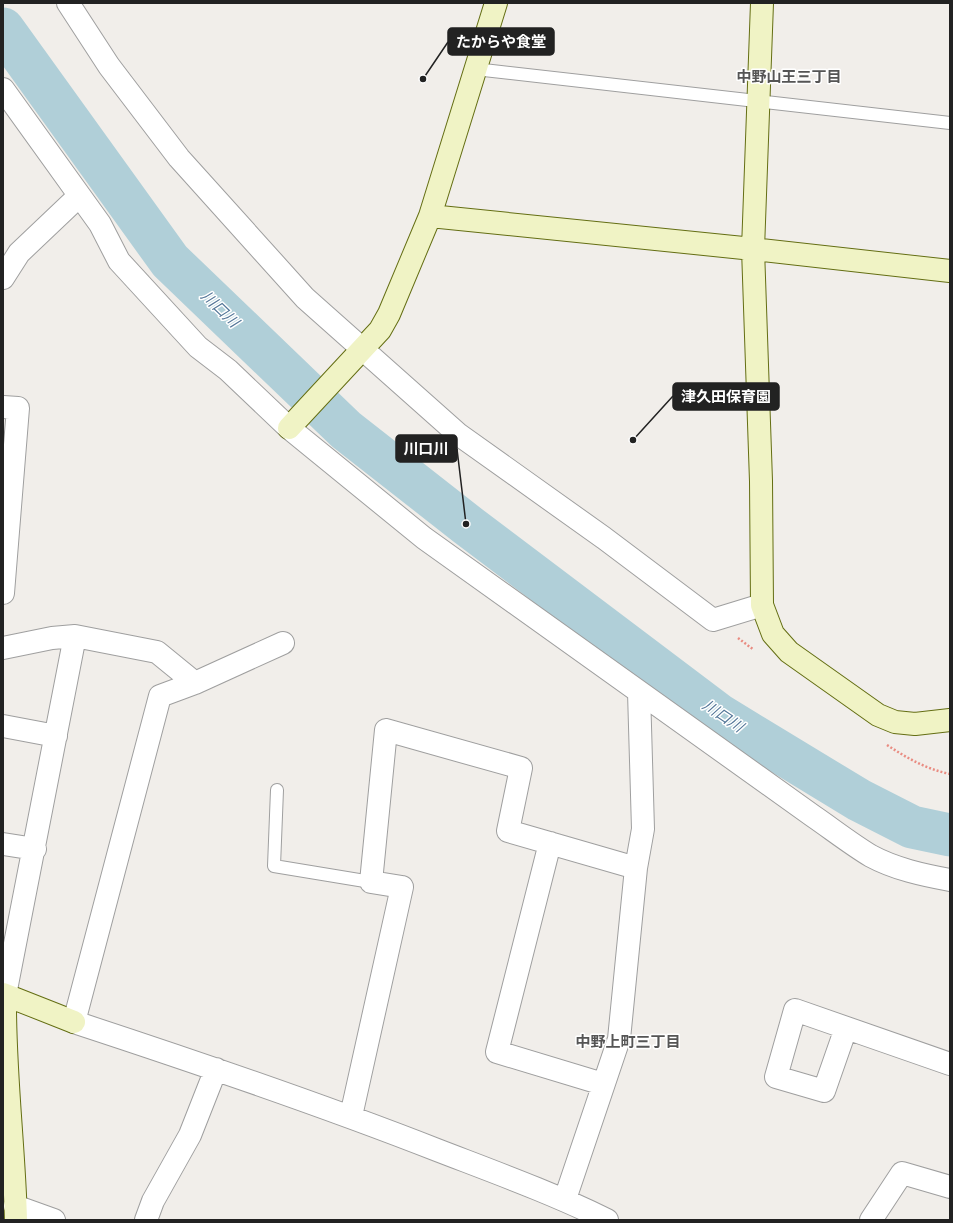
<svg xmlns="http://www.w3.org/2000/svg" width="953" height="1223" font-family="'Space Grotesk','Noto Sans JP',sans-serif">
<rect width="100%" height="100%" fill="#f1eeea"/>
<g fill="none" stroke-linecap="round" stroke-linejoin="round">
<path stroke="#b0cfd8" stroke-width="43" d="M3 29 170 261 346 430 466 524 719 715 859 800 912 827 950 835"/>
<defs>
<path id="lane" d="M475 69 950 123
M277 790 274 866 371 882"/>
<path id="street" d="M68 3 109 66 179 158 305 298 458 434 604 538 713 620 762 605
M3 89 100 224 119 261 198 347 228 370 289 428 424 538 813 816C832 829 851 844 871 856 895 869 923 875 950 880
M3 278 19 253 79 196
M3 407 18 408 3 593
M283 643 195 683 160 696 74 1022C196 1062 317 1103 437 1150 494 1172 552 1193 607 1220
M3 648 52 638 75 636 157 652 195 683
M3 726 56 736
M550 843 497 1052 603 1084
M3 844 35 849
M5 995 75 636
M846 1028 824 1091 776 1077 795 1010 950 1064
M351 1116 402 887 371 882 386 730 521 768 508 831 636 868
M565 1199 619 1039 636 868 643 829 639 692
M15 1206 54 1220
M146 1220 153 1201 190 1135 216 1069
M871 1220 902 1173 950 1187"/>
<path id="secondary" d="M762 3 753 249 761 481 762 605 773 634 789 652 878 715 895 722 915 724 950 720
M430 216 753 249 950 271
M289 428 380 330 389 314 430 216 496 3
M3 994 74 1022
M5 995C4 1070 14 1145 16 1220"/>
</defs>
<use href="#lane" stroke="#9f9f9f" stroke-width="14"/>
<use href="#street" stroke="#9f9f9f" stroke-width="24"/>
<use href="#secondary" stroke="#646e13" stroke-width="24"/>
<path stroke="#e98c82" stroke-width="2.5" stroke-dasharray="2 2" stroke-linecap="butt" d="M738 638 754 650
M887 745C907 758 926 769 950 774"/>
<use href="#lane" stroke="#fff" stroke-width="12"/>
<use href="#street" stroke="#fff" stroke-width="22"/>
<use href="#secondary" stroke="#f0f3c5" stroke-width="22"/>
</g>
<g text-anchor="middle" stroke-width="3" stroke-linejoin="round" paint-order="stroke">
<g font-size="15" font-weight="bold" fill="#555" stroke="#fff">
<text x="789" y="82">中野山王三丁目</text>
<text x="628" y="1047">中野上町三丁目</text>
</g>
<g font-size="15" font-style="italic" fill="#527597" stroke="#fff">
<text transform="translate(220 309) rotate(44)" y="5">川口川</text>
<text transform="translate(723 716) rotate(34)" y="5">川口川</text>
</g>
</g>
<path fill="none" stroke="#222" stroke-width="1.5" d="M423 79L448 42M633 440L673 396M466 524L457 449"/>
<g fill="#222" stroke="#fff" stroke-width="1.5">
<circle cx="423" cy="79" r="4"/>
<circle cx="633" cy="440" r="4"/>
<circle cx="466" cy="524" r="4"/>
</g>
<g fill="#222" stroke="#222" stroke-width="1.5">
<rect x="448" y="28" width="106" height="27" rx="4"/>
<rect x="673" y="383" width="106" height="27" rx="4"/>
<rect x="396" y="435" width="61" height="27" rx="4"/>
</g>
<g font-size="15" text-anchor="middle" font-weight="bold" fill="#fff">
<text x="501" y="47">たからや食堂</text>
<text x="726" y="402">津久田保育園</text>
<text x="426" y="454">川口川</text>
</g>
<rect width="953" height="1223" fill="none" stroke="#222222" stroke-width="8"/>
</svg>
